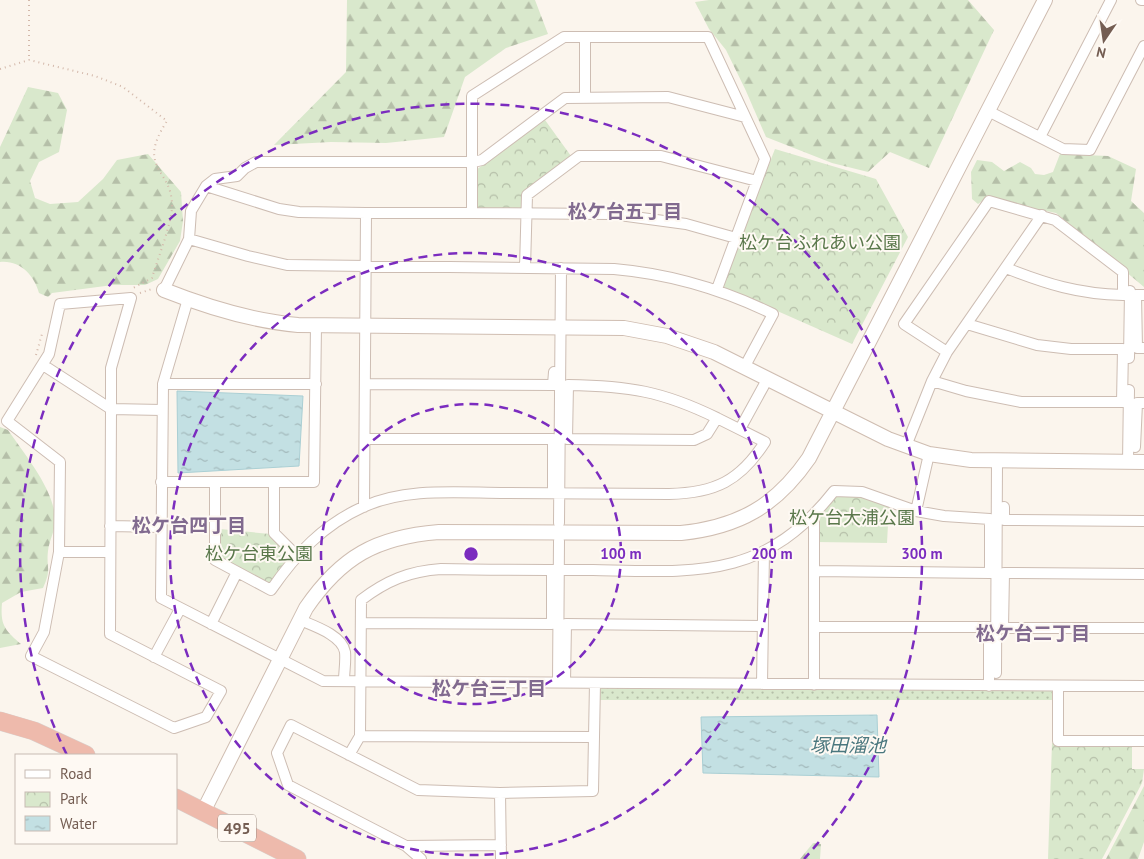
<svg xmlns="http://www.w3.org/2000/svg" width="1144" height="859" font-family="'PT Sans','Noto Sans JP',sans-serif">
<defs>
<pattern id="forest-firs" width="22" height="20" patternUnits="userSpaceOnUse" patternTransform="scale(1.25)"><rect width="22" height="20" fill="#d9e8cc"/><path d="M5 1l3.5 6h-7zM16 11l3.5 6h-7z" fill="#b5bfa8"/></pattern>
<pattern id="park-crowns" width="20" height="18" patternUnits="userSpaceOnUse" patternTransform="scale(1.25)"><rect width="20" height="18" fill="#d9e8cc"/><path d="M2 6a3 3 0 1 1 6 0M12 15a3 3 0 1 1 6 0" fill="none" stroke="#b5bfa8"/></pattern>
<pattern id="garden-dots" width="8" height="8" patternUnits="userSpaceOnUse" patternTransform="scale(1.25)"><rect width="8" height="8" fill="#d9e8cc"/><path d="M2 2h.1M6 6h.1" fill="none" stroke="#b5bfa8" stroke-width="1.8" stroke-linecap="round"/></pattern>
<pattern id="water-ripples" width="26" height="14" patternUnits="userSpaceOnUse" patternTransform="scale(1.25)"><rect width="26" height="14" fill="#c3e0e3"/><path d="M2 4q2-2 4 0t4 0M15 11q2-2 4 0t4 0" fill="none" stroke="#a3b9bb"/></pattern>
</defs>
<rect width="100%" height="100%" fill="#fbf5ed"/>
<path fill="url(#forest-firs)" d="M347 0H535L548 34 506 48 465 77 444 137 386 143 331 142 274 145 346 72Z
M709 0H968L994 30 929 168 890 152 868 172 832 163 766 137 746 91 726 50 709 29 695 2Z
M28 87 58 93 67 110 59 152 39 162 30 181 35 198 50 204 78 202 103 179 117 160 148 154 181 192 183 221 180 241 158 279 145 285H113L52 293 48 297 39 293C34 275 20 260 0 262V147Z
M1060 154 1108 156 1136 169 1131 201 1144 213V287L1056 213 985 199 978 204 972 199 971 172 977 160 992 162 1004 171 1020 162 1031 168 1035 174 1044 175 1053 172Z
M0 427 8 430C24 454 56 491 55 521 55 531 49 541 48 551 46 569 52 568 43 588L21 592 2 603C0 625 5 630 21 644L0 648Z
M1144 786V842L1138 859H1106Z
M813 843 821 844 820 859H800Z"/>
<path fill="url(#park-crowns)" d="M545 120 571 156 523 193 522 210H475L476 170Z
M775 149 876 179 908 237 852 344 721 286Z
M834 493 861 494 889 506 887 543 816 542 815 517Z
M220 529 270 534 288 554 287 559 272 582H267L223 560 220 554Z
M1052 743H1132V769H1144L1142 783 1102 859H1048Z"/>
<path fill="url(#garden-dots)" d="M598 687 1054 689V700H597Z"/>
<path fill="url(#water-ripples)" stroke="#aacfd4" d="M177 391 303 396 299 466 178 473Z
M877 715 879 777 703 773 701 717Z"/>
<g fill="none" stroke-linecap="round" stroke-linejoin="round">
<defs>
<path id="street" d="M1141 0H1144
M585 37V97
M988 111 1063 149 1090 150 1144 46
M1040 137 1111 0
M206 186 279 209 299 212 366 213
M189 239 248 256 287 265 614 269C671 274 722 289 773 314L745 366
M525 268 527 195 579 156H661L757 181
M717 289 765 159 708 37H564L472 96V213L612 214 686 224 736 238
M164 290 189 239 191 211 206 186 215 179 237 176 245 168 256 162H473L482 160 565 98 668 97 745 117
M1144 295H1136L1137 348H1144
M188 299 163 384 161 598 323 681 1144 686
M947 352 904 324 989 201 1055 220 1123 272V295C1078 294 1047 284 1006 268
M1129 358 1130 291
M43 365 111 409
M932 381 966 391 1021 402H1122L1123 349H1071L1037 345 967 324
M163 384H316
M365 384 553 385 554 372
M568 385C629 386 662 391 717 418L707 434 694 440 567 439Z
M111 409V368L131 298 60 304 49 354 7 421 60 462 59 552 44 632 31 656 174 728 206 717 221 691 110 634 111 409 162 410
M740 429 768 378
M365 439H553V493
M906 446 932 381 947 352 1042 215
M1135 447 1137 403H1144
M1128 462 1129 390
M161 482H314L316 325
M215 483V560L271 590C296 554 323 525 363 507 407 487 459 493 506 493 560 493 615 494 669 494 715 493 740 481 765 442L717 418
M274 484V533L296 555
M364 507 366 213H472
M1004 507V520L1144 521
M916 511 929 454
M814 516V685
M559 523 561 268
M110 526 161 527
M59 552H110
M1144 574 1004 573 1003 628H1144
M300 620C314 626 342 635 345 652 346 661 344 672 344 681
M361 623 552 624V570
M211 624 237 572
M815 627H989V686
M154 657 180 609
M996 673 997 461
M558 682 559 541
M565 682 566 624 762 626
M762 684 764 551
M1058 686V741H1144
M360 736 594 737
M349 755 360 736 361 600C386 581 409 571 441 569 492 570 543 570 593 570 696 572 764 580 834 491L862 492 916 511 944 516 990 519V573L815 571
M500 793 501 859
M406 846 501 845
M421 859 406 846 288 785 277 753 291 725 418 790 500 793 593 791 595 683"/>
<path id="secondary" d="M164 290C207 307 251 321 298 325L624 328 667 336 714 352 888 439 929 454 971 460 1144 462
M204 810 306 608C341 557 376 537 439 532L681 533C739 527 776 506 809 458L1045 0"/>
<path id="highway" d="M0 721 34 731 86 755
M176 798 297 859"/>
</defs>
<use href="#street" stroke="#cdbdb3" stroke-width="12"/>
<use href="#secondary" stroke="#cfbdb1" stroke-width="16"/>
<use href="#highway" stroke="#d8d2cf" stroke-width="19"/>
<path stroke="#d3b8aa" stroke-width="2" stroke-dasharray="1 4" stroke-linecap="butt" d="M29 0V60
M0 69 29 60 95 76 123 87 167 121C135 170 173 168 172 207 172 222 157 261 152 278L133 288
M140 293 152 289
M36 355 42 334"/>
<use href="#street" stroke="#fff" stroke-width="10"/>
<use href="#secondary" stroke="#fff" stroke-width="14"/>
<use href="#highway" stroke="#eebaac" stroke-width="18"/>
</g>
<g fill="none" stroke="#7b2cbf" stroke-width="2.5" stroke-dasharray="9 6">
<circle cx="471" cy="554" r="150"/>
<circle cx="471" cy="554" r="301"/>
<path d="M67 755A451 451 0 1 1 804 859"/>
</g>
<g text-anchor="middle" stroke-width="4" stroke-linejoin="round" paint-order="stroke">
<rect fill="#fef9f3" stroke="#9d8c82" stroke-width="1" x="218" y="814.5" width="38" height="27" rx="4"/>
<g font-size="16" font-weight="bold" fill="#745d52">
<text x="237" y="834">495</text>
</g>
<g font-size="18" fill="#5a784b" stroke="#fef9f3">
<text x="820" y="249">松ケ台ふれあい公園</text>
<text x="852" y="524">松ケ台大浦公園</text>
<text x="259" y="560">松ケ台東公園</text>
</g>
<g font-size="19" font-weight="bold" fill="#816a8f" stroke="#fef9f3">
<text x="625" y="218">松ケ台五丁目</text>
<text x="189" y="532">松ケ台四丁目</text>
<text x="1033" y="640">松ケ台二丁目</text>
<text x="489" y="695">松ケ台三丁目</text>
</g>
<g font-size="19" font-style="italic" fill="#4a777e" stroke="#fef9f3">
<text x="848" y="752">塚田溜池</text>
</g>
</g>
<circle cx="471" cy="554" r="8" fill="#7b2cbf" stroke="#fef9f3" stroke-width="2.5"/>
<g font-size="15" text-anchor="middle" font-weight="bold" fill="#7b2cbf" stroke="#fef9f3" stroke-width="4" stroke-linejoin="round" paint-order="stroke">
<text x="621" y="559">100 m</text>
<text x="772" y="559">200 m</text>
<text x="922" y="559">300 m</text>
</g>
<rect x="15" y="754" width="162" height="90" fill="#fef9f3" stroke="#c7bbb3"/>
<rect x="25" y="770" width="25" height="8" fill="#ffffff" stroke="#c7bbb3"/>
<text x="60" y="779" font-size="15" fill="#745d52">Road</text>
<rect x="25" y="792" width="25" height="15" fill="url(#park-crowns)" stroke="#c7bbb3"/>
<text x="60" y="804" font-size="15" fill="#745d52">Park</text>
<rect x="25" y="816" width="25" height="15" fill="url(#water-ripples)" stroke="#c7bbb3"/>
<text x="60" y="829" font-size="15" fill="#745d52">Water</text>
<g transform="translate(1104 40) rotate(193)" stroke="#fef9f3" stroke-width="4" paint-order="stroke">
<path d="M0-4L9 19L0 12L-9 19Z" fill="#745d52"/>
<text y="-8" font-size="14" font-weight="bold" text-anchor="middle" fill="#745d52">N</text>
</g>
</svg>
